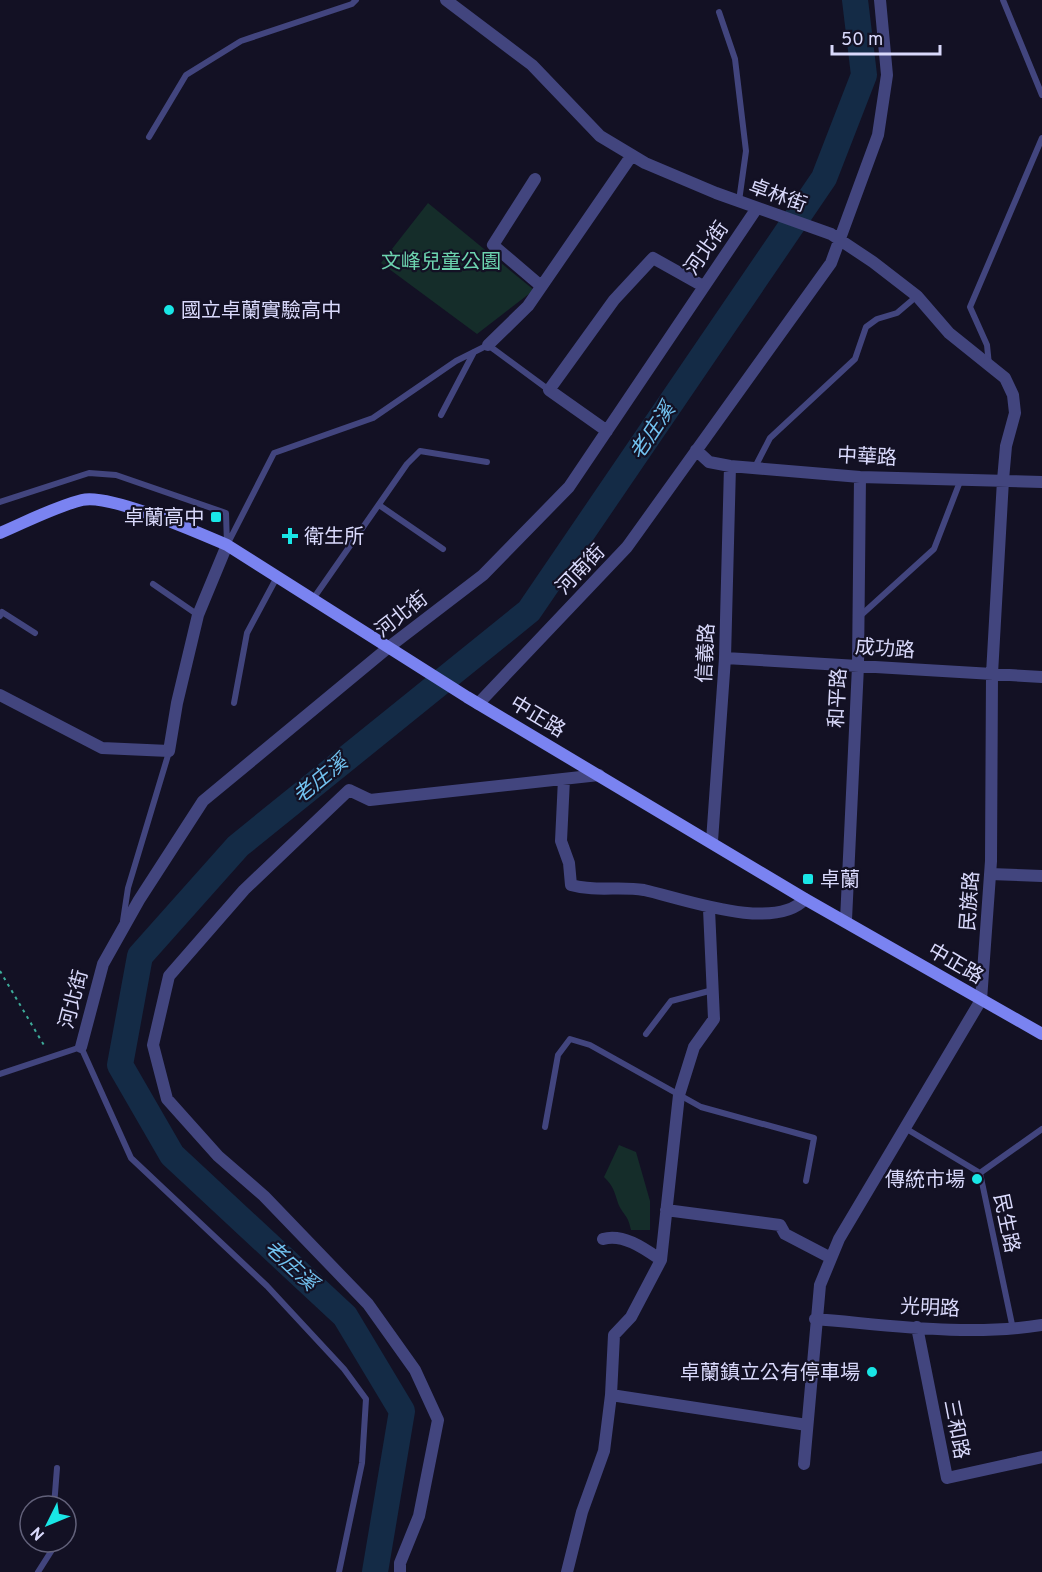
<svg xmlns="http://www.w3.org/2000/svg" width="1042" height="1572" font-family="Overpass,'Noto Sans TC',sans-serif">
<rect width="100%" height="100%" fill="#131124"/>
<path fill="#152d2a" d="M428 203 534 290 477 334 381 263Z
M619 1145 636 1152 650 1201V1230H631C628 1214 622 1214 618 1203 614 1191 614 1187 604 1177Z"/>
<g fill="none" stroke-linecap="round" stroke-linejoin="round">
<path stroke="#142b46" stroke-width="26" d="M375 1572 402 1411 345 1316 172 1155 120 1065 140 956 238 846 529 611 824 178 864 75 855 0"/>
<path stroke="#3dab99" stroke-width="2" stroke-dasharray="3 4.5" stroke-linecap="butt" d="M0 971 45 1047"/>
<path stroke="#42457e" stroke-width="6" d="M1003 0 1042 95
M719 12 735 59 746 151 739 201
M149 137 186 75 241 41 352 4 356 0
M989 365 987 345 970 307 1042 138
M441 415 474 352
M755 467 770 438 855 359 866 327 877 319 897 313 917 296
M0 502 89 473 116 475 226 513 227 545
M379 505 443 549
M227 545 274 453 373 418 456 361 488 345 549 390
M153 584 198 615
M313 599 407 464 420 451 487 462
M0 616 2 612 35 633
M859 617 934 549 961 479
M234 703 247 633 277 577
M123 921 128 888 169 752
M646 1034 671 1001 713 990
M0 1074 81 1047 131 1158 267 1286 344 1369 366 1399 362 1463 339 1572
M545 1127 558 1055 570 1039 590 1045 701 1107 814 1138 806 1181
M905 1128 980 1173 1013 1329
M980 1173 1042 1129
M54 1506 57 1468
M38 1572 52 1550V1542"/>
<path stroke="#42457e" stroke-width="12" d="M446 0 532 65 600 136 645 163 716 193 831 234 873 262 917 296 949 333 1005 378 1013 395 1015 413 1006 446 1003 480 992 674 991 861 981 1000 839 1239 820 1285 804 1464
M535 179 493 245 541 286
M488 345 528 306 632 155
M607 431 549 390 614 300 653 258 703 286
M696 450 709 462 730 466 860 477 1042 482
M725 658 1042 677
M0 695 102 748 169 751 177 703 198 615 227 545
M478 704 627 547 831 263 878 135 887 75 880 0
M564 779 561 841 569 863 571 885C595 892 620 886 644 890 681 898 774 933 805 899
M712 841 725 658 730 466
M990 874 1042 876
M846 920 858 666 860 477
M81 1047 103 964 139 900 203 801 389 647 483 575 569 487 757 208
M666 1210 780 1225 785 1234 831 1258
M603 1239C623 1233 645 1249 661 1260
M815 1319C889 1325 968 1337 1042 1325
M917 1327 947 1478 1042 1457
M611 1395 807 1425
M400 1572V1563L419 1516 438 1420 415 1370 368 1304 264 1196 218 1156 167 1099 153 1045 169 976 244 890 349 790 370 800 599 775
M567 1572 582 1512 604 1451 611 1395 614 1335 631 1317 661 1260 679 1095 694 1047 714 1019 709 909"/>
<path stroke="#7a83f1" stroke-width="12" d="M0 533C26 522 54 507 82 500 109 493 199 533 227 545L467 697 805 899 1042 1034"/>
</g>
<g fill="#19e6e6" stroke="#131124" stroke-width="2">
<circle cx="169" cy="310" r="6"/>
<rect x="210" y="511" width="12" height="12" rx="3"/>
<path d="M287 527h6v6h6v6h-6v6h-6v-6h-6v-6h6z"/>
<rect x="802" y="873" width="12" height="12" rx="3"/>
<circle cx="977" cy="1179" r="6"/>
<circle cx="872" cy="1372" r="6"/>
</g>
<g text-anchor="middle" stroke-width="4.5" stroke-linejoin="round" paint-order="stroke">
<g font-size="20" fill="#d9d9fb" stroke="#131124">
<text transform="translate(778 195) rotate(20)" y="7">卓林街</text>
<text transform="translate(706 248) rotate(-55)" y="7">河北街</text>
<text transform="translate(867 456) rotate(3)" y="7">中華路</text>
<text transform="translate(580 569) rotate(-46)" y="7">河南街</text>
<text transform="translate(401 614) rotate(-38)" y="7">河北街</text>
<text transform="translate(885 648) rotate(4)" y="7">成功路</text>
<text transform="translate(705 653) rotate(-87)" y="7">信義路</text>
<text transform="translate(837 698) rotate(-87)" y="7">和平路</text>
<text transform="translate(538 716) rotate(31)" y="7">中正路</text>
<text transform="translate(969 901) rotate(-86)" y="7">民族路</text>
<text transform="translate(956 963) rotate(30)" y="7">中正路</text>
<text transform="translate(73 999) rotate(-75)" y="7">河北街</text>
<text transform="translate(1007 1223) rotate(78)" y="7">民生路</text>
<text transform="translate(930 1307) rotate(3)" y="7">光明路</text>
<text transform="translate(957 1429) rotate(79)" y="7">三和路</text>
</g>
<g font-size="20" fill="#6cd3af" stroke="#131124">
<text x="441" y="268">文峰兒童公園</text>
</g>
<g font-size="20" fill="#d9d9fb" stroke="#131124" text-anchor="start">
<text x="181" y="317">國立卓蘭實驗高中</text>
<text x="204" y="524" text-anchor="end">卓蘭高中</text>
<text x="304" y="543">衛生所</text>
<text x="820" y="886">卓蘭</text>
<text x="965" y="1186" text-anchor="end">傳統市場</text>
<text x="860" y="1379" text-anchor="end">卓蘭鎮立公有停車場</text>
</g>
<g font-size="21" font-style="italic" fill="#72c2f0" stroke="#131124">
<text transform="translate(652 431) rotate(-56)" y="7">老庄溪</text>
<text transform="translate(320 779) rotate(-39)" y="7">老庄溪</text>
<text transform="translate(291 1265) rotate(43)" y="7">老庄溪</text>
</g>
</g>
<g transform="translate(48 1524) rotate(227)"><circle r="28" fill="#131124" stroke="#62617a" stroke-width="1.5"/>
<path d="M0-4.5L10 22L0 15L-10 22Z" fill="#19e6e6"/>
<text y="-9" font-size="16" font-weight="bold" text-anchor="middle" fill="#d9d9fb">N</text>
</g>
<path d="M832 45v9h108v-9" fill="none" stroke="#d9d9fb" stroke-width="3"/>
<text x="841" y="45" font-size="18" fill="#d9d9fb" stroke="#131124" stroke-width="4.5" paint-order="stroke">50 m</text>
</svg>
